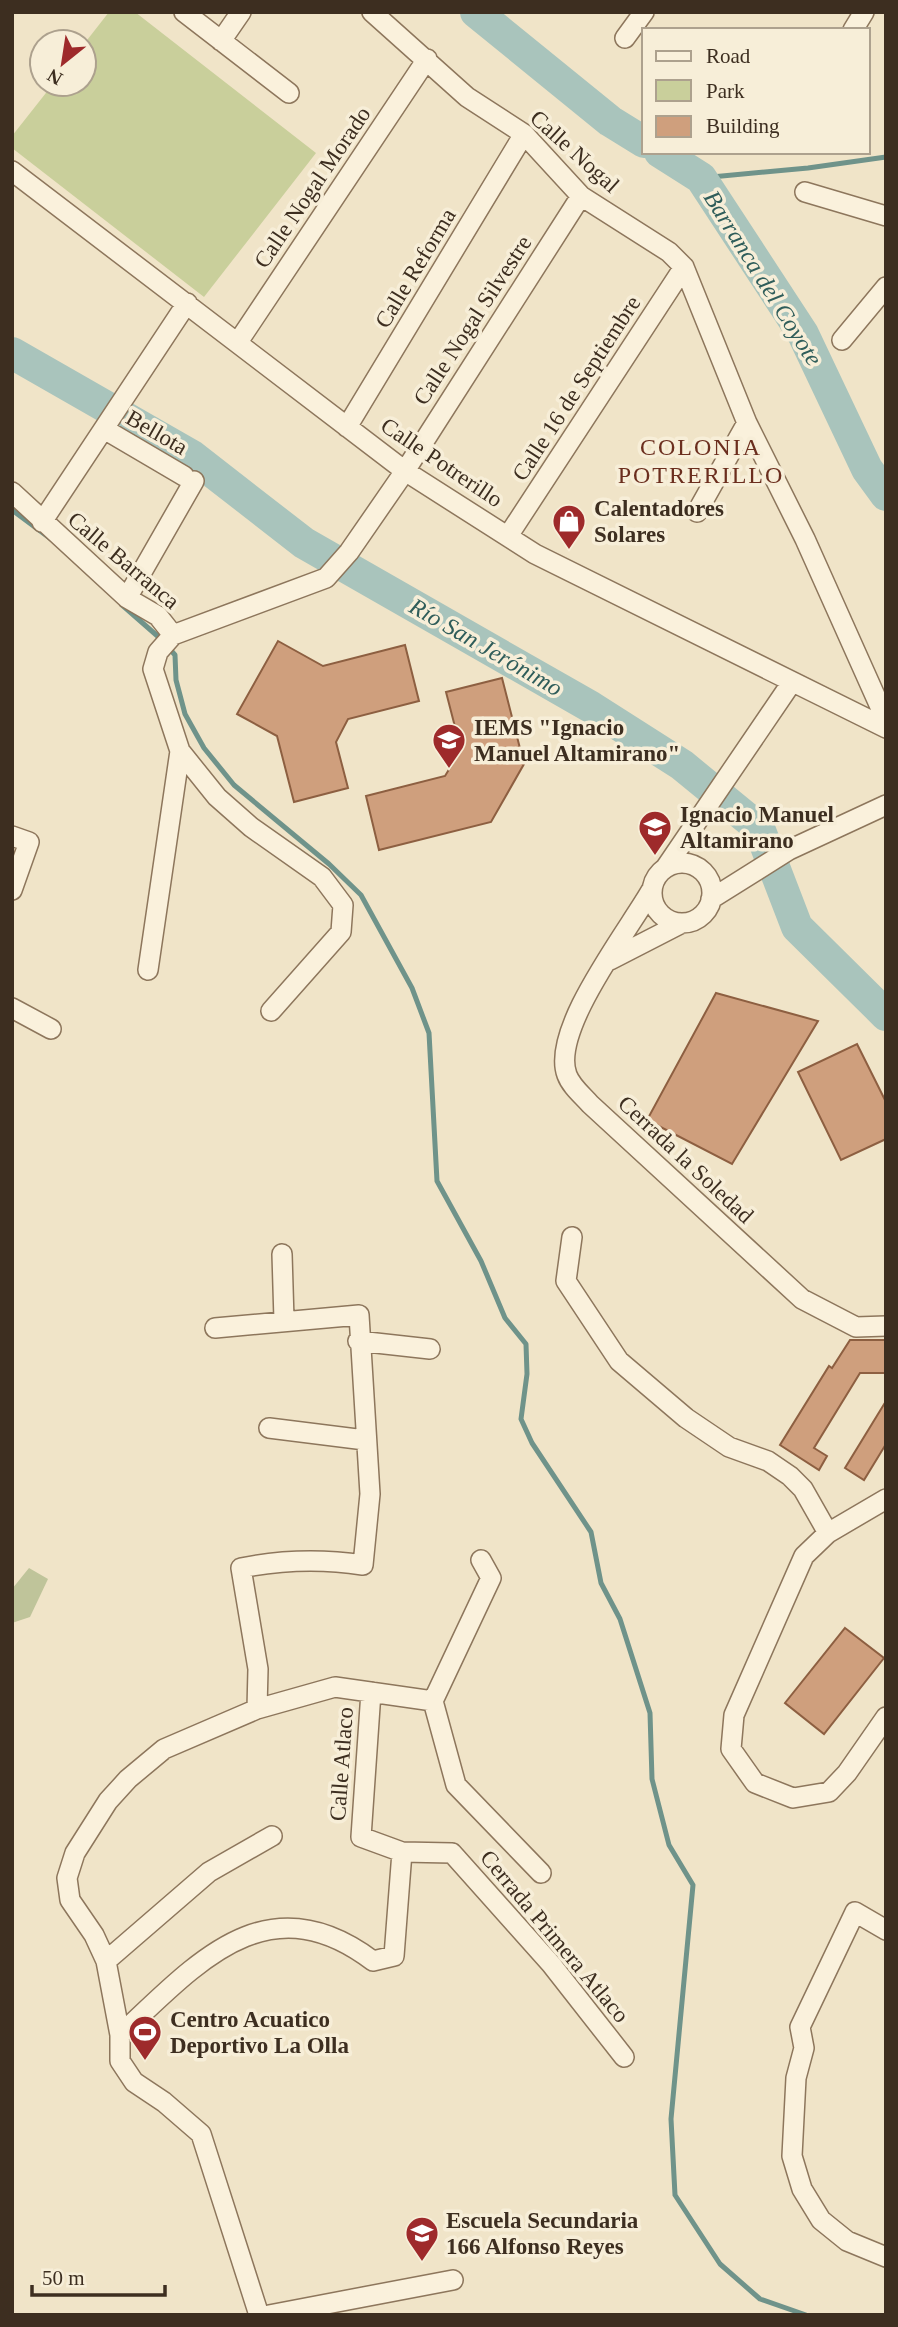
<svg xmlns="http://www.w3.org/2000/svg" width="898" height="2327" font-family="Georgia,serif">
<rect width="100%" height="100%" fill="#f0e4c8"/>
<path fill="#c9cf9b" d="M109 12H135L316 153 204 297 12 148V136L53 84H84V44Z"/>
<path fill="#bfc49a" d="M29 1568 48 1579 30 1617 12 1623V1589Z"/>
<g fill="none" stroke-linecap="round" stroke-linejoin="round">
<path stroke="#6f938a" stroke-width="5" d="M701 178 808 168 886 157
M12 510 51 539
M122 605 162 640
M168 647 175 655 176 680 185 714 204 748 234 785 329 864 361 895 412 988 429 1033 437 1181 481 1261 505 1318 526 1344 527 1374 521 1419 532 1443 591 1532 601 1583 620 1619 650 1713 652 1779 669 1845 693 1885 671 2119 675 2195 720 2264 760 2299 806 2315"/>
<path stroke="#a9c4bc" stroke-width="32" d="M476 12 610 121 644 142
M660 152 701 178 803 334 867 469 886 495
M12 353 192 456 304 543 591 707 682 765 759 828 797 927 886 1015"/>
</g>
<path fill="#cf9f7d" stroke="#8d5f41" stroke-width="2" d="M278 641 323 666 405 645 419 701 348 719 336 742 348 788 294 802 277 736 237 714Z
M502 678 524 764 491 822 379 850 366 796 445 776 461 750 446 692Z
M716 993 818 1021 732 1164 647 1120Z
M857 1044 886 1102V1139L841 1160 798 1072Z
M850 1340H886V1373H860L814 1448 827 1456 819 1470 780 1445 829 1366 832 1368Z
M886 1401V1444L864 1480 845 1468Z
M845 1628 884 1658 824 1734 785 1703Z"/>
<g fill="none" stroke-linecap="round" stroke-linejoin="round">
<defs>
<path id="minor" d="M184 12 289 93
M372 12 467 97 524 134 581 196 669 252 684 267 747 423 805 539 886 720
M853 30 864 12
M625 38 644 12
M221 41 241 12
M12 171 405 471 535 554 886 728
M805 192 886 216
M842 340 886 287
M238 342 427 59
M347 427 524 134
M104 429 184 476
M12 492 127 598 158 616 173 635
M697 512 747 423
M42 522 187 303
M508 536 684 267
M127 598 194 481
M12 836 29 842 12 890
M652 893a30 30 0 1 1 60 0a30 30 0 1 1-60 0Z
M666 867 792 682
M652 889C629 930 550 1030 567 1075 571 1086 582 1095 590 1104L802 1299 856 1327 886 1326
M711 899 789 850 886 805
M610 960 682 923
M148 970 180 751
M12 1008 51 1029
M271 1011 341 932 343 905 322 877 251 827 217 797 180 751 153 669 158 652 173 635 326 578 349 552 405 471 581 196
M572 1237 566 1281 619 1361 686 1418 729 1447 768 1461 790 1476 803 1489 828 1533
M282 1254 284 1320
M215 1328 359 1315 370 1494 363 1565C323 1559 281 1560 241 1568L258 1669 257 1709
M358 1341 430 1349
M269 1428 365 1440
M886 1499 828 1533 804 1556 734 1715 731 1749 755 1783 793 1798 829 1792 847 1773 886 1717
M371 1692 361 1837 402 1852 452 1853 551 1964 624 2057
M433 1701 456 1785 541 1873
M433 1701 491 1578 481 1560
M886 1930 855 1912 800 2027 804 2048 796 2078 792 2156 802 2189 821 2220 847 2241 886 2257
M106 1961 209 1872 272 1836
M120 2035C197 1963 267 1881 373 1961L394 1956 402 1852
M259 2315 201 2134 164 2102 134 2082 120 2061V2035L106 1961 94 1935 70 1900 67 1878 75 1853 108 1801 128 1779 164 1749 257 1709 335 1687 433 1701
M269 2315 453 2280"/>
</defs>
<use href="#minor" stroke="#8d765c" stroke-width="22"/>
<use href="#minor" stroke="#faf1dc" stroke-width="19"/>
</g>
<defs>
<symbol id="shop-pin" viewBox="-11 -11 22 30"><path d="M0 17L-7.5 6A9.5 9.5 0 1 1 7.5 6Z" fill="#9e2a2b" stroke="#f7eed8"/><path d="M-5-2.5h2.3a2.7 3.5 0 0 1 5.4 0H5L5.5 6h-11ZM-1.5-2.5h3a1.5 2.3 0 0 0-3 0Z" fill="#fff"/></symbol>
<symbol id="school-pin" viewBox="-11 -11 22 30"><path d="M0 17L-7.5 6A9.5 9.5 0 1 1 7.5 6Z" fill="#9e2a2b" stroke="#f7eed8"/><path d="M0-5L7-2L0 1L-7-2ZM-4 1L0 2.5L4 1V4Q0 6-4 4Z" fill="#fff"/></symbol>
<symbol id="stadium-pin" viewBox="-11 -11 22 30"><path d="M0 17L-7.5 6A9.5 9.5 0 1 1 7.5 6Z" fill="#9e2a2b" stroke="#f7eed8"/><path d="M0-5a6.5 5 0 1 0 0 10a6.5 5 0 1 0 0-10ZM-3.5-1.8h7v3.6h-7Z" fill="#fff"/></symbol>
</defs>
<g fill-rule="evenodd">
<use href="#shop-pin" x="550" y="502" width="38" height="52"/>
<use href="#school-pin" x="430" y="721" width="38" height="52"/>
<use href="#school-pin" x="636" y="808" width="38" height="52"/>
<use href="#stadium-pin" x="126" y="2013" width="38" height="52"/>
<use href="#school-pin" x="403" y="2214" width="38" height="52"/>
</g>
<g text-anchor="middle" stroke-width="7" stroke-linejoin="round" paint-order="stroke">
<g font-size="23" fill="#3d2e20" stroke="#f7eed8">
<text transform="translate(575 151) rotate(42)" y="8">Calle Nogal</text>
<text transform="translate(312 187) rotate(-56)" y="8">Calle Nogal Morado</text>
<text transform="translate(415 268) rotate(-59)" y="8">Calle Reforma</text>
<text transform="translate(472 320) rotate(-57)" y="8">Calle Nogal Silvestre</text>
<text transform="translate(576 388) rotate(-57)" y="8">Calle 16 de Septiembre</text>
<text transform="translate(157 432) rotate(30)" y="8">Bellota</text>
<text transform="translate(442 462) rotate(34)" y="8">Calle Potrerillo</text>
<text transform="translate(124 560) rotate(40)" y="8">Calle Barranca</text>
<text transform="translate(686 1159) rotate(43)" y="8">Cerrada la Soledad</text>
<text transform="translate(341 1764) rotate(-86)" y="8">Calle Atlaco</text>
<text transform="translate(555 1936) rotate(50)" y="8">Cerrada Primera Atlaco</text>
</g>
<g font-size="23" font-weight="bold" fill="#3d2e20" stroke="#f7eed8" text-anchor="start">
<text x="594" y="516">Calentadores<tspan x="594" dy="26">Solares</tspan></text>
<text x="474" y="735">IEMS "Ignacio<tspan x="474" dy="26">Manuel Altamirano"</tspan></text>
<text x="680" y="822">Ignacio Manuel<tspan x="680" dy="26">Altamirano</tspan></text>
<text x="170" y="2027">Centro Acuatico<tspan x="170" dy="26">Deportivo La Olla</tspan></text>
<text x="446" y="2228">Escuela Secundaria<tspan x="446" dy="26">166 Alfonso Reyes</tspan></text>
</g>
<g font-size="24" font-style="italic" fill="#2f5d5a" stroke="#f7eed8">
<text transform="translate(763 278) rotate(58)" y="8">Barranca del Coyote</text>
<text transform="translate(486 647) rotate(30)" y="8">Río San Jerónimo</text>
</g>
<g font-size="24" letter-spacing="2" fill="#6b2e1e" stroke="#f7eed8">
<text x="701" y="455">COLONIA<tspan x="701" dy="28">POTRERILLO</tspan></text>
</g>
</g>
<rect width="898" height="2327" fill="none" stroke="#3d2e20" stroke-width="28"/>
<rect x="642" y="28" width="228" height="126" fill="#f7eed8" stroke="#ada18e" stroke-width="2"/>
<rect x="656" y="51" width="35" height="10" fill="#faf1dc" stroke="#ada18e" stroke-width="2"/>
<text x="706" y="63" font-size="21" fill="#3d2e20">Road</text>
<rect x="656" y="80" width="35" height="21" fill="#c9cf9b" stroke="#ada18e" stroke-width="2"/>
<text x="706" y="98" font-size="21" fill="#3d2e20">Park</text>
<rect x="656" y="116" width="35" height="21" fill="#cf9f7d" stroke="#ada18e" stroke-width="2"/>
<text x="706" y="133" font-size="21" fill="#3d2e20">Building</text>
<g transform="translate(63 63) rotate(210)"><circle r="33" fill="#f7eed8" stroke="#ada18e" stroke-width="2"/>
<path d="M0-5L12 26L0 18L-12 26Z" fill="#9e2a2b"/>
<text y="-10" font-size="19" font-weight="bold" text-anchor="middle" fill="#3d2e20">N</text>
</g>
<path d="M32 2285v10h133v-10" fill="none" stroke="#3d2e20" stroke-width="3.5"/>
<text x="42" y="2285" font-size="21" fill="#3d2e20" stroke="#f7eed8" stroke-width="5" paint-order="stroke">50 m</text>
</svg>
